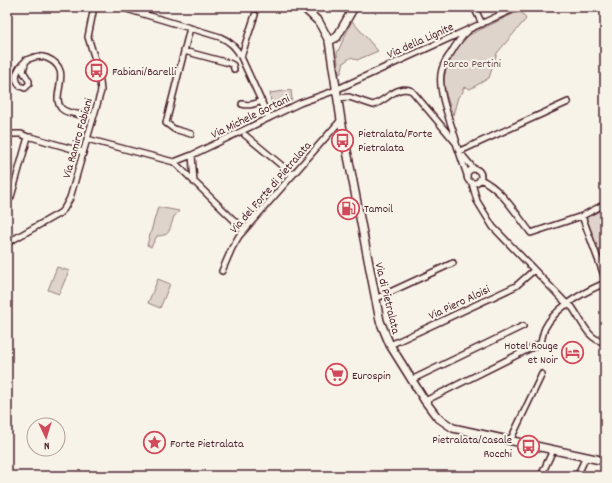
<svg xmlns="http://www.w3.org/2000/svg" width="612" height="483" font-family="Dekko,sans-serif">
<rect width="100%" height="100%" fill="#f7f3e8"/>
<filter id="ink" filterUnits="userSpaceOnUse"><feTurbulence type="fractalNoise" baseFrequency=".025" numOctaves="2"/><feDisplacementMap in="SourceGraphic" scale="8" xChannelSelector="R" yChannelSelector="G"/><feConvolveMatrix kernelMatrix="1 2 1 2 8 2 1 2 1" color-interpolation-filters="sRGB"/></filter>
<g filter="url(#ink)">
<path fill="#ded4cc" stroke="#947a7c" d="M521 12 523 14 526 19 497 53 489 78 470 89 466 87 463 88V92L458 97 453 115C450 105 445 94 444 84 443 69 456 46 467 36L515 13Z
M352 21 378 51 357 60 352 57 344 62 341 73 339 74 337 53Z
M291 90 292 100 271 103 270 93Z
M158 207 179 211 173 218V220C168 232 171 235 157 236L151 247 147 245Z
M604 208 605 209V269L585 218Z
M57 267 69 271 59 294 48 290Z
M158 279 170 284 160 308 148 303Z"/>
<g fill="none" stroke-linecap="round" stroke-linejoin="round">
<defs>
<path id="street" d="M120 7 220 37C230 41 236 47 241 57L269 118
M474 7 482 24
M190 28 166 123 174 129 191 134
M184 51 229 63 233 65 234 69
M241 57 255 15
M26 60 23 71 29 81V84L25 88 20 86C11 77 20 64 29 59 35 56 42 56 47 58 75 70 50 94 61 108 67 115 84 114 93 117
M338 98 349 97 373 105C386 101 397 84 412 91L456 143 467 175
M242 104C250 106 254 104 262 101
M7 134H21L28 137H31L83 152
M245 135 293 175
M87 139 174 162 244 230
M456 140C450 120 436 89 442 69 444 63 447 58 451 53 456 44 461 37 468 31
M460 151 568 102
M192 155 194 182
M463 156 474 169
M174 162 192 155 300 103 331 92 518 7
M467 176a7 7 0 1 1 14 0a7 7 0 1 1-14 0Z
M480 179C502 189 516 214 531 233L582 216 605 204
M472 183 477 201 493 227 567 304 572 307C581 319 588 341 605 342
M7 202 11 197 28 137
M582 216 605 278
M7 243 60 213 64 209 70 198 101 91 99 72 88 37 94 7
M222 271 232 248 239 236 341 120
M375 299 453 263
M390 345 516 286 534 270
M411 380 523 326
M425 401 541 343C542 338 543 332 545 328 556 306 584 292 605 283
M510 441 542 374
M541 476 553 450
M577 476 586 457"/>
<path id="secondary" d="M303 7 319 22 329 41 341 120 380 321 390 345 425 401 437 417 453 428 605 461
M329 41 337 37 354 7"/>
</defs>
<use href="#street" stroke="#4a1f2b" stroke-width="8"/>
<use href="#secondary" stroke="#4a1f2b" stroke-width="10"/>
<use href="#street" stroke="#f7f3e8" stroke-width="5"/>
<use href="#secondary" stroke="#f7f3e8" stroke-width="7"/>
</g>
</g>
<defs>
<symbol id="bus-ring" viewBox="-11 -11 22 22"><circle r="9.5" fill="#f7f3e8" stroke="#d1495b" stroke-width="1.5"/><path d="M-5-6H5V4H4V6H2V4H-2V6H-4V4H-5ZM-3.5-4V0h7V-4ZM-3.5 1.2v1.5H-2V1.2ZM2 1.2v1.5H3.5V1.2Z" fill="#d1495b"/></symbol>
<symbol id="fuel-ring" viewBox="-11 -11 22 22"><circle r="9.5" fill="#f7f3e8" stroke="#d1495b" stroke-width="1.5"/><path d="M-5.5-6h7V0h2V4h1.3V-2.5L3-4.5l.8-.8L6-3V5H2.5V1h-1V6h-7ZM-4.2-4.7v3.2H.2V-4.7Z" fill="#d1495b"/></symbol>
<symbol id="hotel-ring" viewBox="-11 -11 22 22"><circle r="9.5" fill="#f7f3e8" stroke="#d1495b" stroke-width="1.5"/><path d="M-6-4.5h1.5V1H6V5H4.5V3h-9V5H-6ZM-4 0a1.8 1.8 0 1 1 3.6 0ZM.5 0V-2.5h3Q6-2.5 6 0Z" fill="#d1495b"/></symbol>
<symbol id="supermarket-ring" viewBox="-11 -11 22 22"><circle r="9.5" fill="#f7f3e8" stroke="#d1495b" stroke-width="1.5"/><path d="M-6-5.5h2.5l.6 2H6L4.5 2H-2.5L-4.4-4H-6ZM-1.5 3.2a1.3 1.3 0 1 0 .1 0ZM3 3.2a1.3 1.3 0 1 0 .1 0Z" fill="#d1495b"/></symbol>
<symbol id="sight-ring" viewBox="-11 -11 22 22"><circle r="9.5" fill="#f7f3e8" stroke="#d1495b" stroke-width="1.5"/><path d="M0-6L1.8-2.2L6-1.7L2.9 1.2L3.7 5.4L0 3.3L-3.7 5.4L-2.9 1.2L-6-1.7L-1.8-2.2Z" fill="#d1495b"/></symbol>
</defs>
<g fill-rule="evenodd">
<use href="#bus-ring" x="84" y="58" width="25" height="25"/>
<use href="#bus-ring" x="330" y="128" width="25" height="25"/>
<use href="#fuel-ring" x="336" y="196" width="25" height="25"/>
<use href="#hotel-ring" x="560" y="340" width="25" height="25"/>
<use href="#supermarket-ring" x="324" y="362" width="25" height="25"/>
<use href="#sight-ring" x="142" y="430" width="25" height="25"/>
<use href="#bus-ring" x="516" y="434" width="25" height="25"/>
</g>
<g text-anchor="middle" stroke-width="4" stroke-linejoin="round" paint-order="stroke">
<g font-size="12" fill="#4a1f2b" stroke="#f7f3e8">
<text transform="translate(420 40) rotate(-24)" y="4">Via della Lignite</text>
<text transform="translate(250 116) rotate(-26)" y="4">Via Michele Gortani</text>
<text transform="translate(77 138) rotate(-74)" y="4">Via Ramiro Fabiani</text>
<text transform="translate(270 187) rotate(-49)" y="4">Via del Forte di Pietralata</text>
<text transform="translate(388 298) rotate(76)" y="4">Via di Pietralata</text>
<text transform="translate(459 302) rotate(-25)" y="4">Via Piero Aloisi</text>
</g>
<g font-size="12" fill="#6f4c53" stroke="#f7f3e8">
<text x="472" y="67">Parco Pertini</text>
</g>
<g font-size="12" fill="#4a1f2b" stroke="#f7f3e8" text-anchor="start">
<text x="112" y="75">Fabiani/Barelli</text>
<text x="358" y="137">Pietralata/Forte<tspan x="358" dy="14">Pietralata</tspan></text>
<text x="364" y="212">Tamoil</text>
<text x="558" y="349" text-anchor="end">Hotel Rouge<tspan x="558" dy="14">et Noir</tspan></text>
<text x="352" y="379">Eurospin</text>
<text x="512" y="443" text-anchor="end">Pietralata/Casale<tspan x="512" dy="14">Rocchi</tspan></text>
<text x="170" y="447">Forte Pietralata</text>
</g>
</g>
<rect width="612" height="483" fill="none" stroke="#f7f3e8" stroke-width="24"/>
<rect x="12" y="12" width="588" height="459" fill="none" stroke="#4a1f2b" stroke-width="1.5" filter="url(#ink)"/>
<g transform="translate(46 437) rotate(176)"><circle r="19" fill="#f7f3e8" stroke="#b29e9c"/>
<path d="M0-3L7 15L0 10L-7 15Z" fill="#d1495b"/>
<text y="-6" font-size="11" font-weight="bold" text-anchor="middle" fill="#4a1f2b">N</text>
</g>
</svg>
